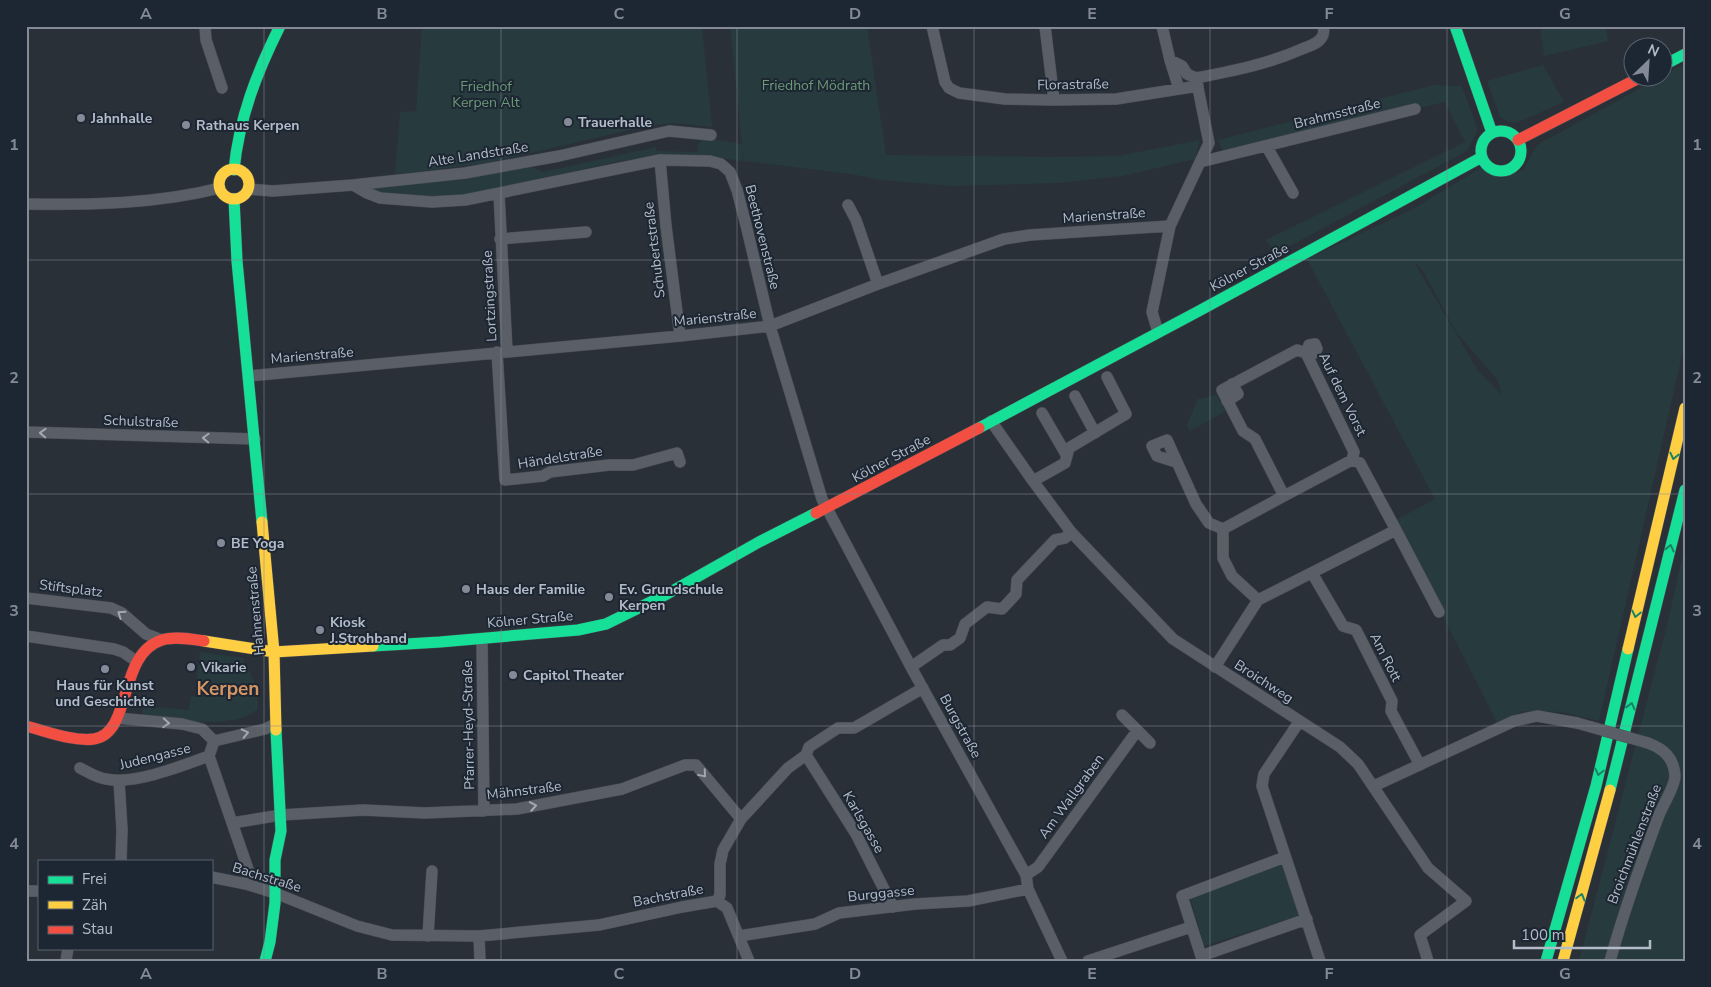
<svg xmlns="http://www.w3.org/2000/svg" width="1711" height="987" font-family="'Nunito Sans',sans-serif">
<rect width="100%" height="100%" fill="#2a3038"/>
<path fill="#273a3e" fill-rule="evenodd" d="M422 26H702L712 127 674 123 647 126 492 162 416 172 395 174 400 112 416 111Z
M730 26H867L886 155 1049 157 1118 156 1200 140 1195 159 1122 176 1059 183 953 186 882 180 850 174 743 161 742 148V161L714 157 657 155 610 163 468 196 418 197 372 191 370 188 529 166 543 172 656 147 657 151 697 152 698 144 704 138 742 144Z
M1540 26H1606L1608 41 1544 56Z
M1685 63V342L1599 721 1562 712 1523 711 1498 724 1394 521 1435 499 1307 259 1411 210 1481 168 1503 178 1523 170 1537 145 1659 78H1664V75ZM1414 262 1422 269 1456 332 1497 379 1502 395 1478 371Z
M1543 65 1564 102 1516 123 1509 122 1500 117 1487 81Z
M1434 85 1462 86 1477 128V132L1467 151 1275 254 1266 240 1465 142 1445 102 1224 153 1218 140Z
M1216 395 1226 411 1190 431 1187 425 1198 399Z
M1685 544V961H1579L1668 621Z
M200 652 244 658V665C255 676 258 694 258 709 230 732 175 718 142 715L143 704 149 705 152 709H156V707L189 710 191 696 200 697 203 694V690L201 686H196Z
M1281 857 1302 915 1204 946 1188 890Z"/>
<g fill="none" stroke-linecap="round" stroke-linejoin="round">
<defs>
<path id="street" d="M205 26 206 40 222 88
M932 26 945 82 949 88 959 93 1005 99 1054 100 1116 99 1198 86
M1045 26 1054 100
M1162 26 1170 60 1179 89
M1196 78C1233 71 1268 64 1302 49 1309 46 1318 44 1322 37 1324 34 1324 30 1323 26
M1267 147 1293 193
M660 160 666 226 680 336
M1200 162 1415 109
M353 185 367 193 380 198 432 202 465 200 660 160 710 161 721 164 730 172 737 190 746 225 770 326 822 499 911 667 1026 875 1028 889 1062 961
M248 189 273 191 353 185 465 173 559 156 669 131 711 135
M499 194 507 351
M26 204C91 205 156 204 220 188
M848 205 856 220 878 284
M500 239 586 232
M1158 332 1152 312 1170 226 1209 143 1196 78 1187 74 1182 66 1170 60
M1315 344 1317 349 1313 354 1306 353 1309 345Z
M497 352 505 480 543 476 550 472 609 465H633L677 453 680 462
M249 376 680 336 770 326 878 284 1004 239 1030 235 1170 226
M1075 396 1095 433
M1227 401 1238 394 1232 384
M1042 413 1067 456
M991 421 1033 481 1071 532 1173 639 1340 747 1358 764 1428 868 1466 901 1420 935 1428 961
M26 432 255 439
M1176 462 1157 456 1152 446 1167 440 1196 504 1209 523 1223 529
M1033 481 1065 463 1069 448 1126 414 1107 377
M1284 496 1352 460
M1396 530 1439 612
M1312 573 1343 626 1356 630 1392 701 1391 711 1420 765
M26 598 111 608 122 613 146 634 162 640
M1258 600 1232 576 1223 558V529L1284 496 1255 439 1243 431 1222 390 1297 350 1306 353 1354 452 1352 460
M26 636 114 649 123 652 136 661
M482 639 484 811
M911 667 943 645H950L960 638 965 624 987 607 1002 609 1016 594 1017 580 1055 540 1065 538 1071 532
M1215 667 1258 600 1396 530 1360 463 1352 460
M1122 715 1150 743
M117 718 182 724 202 729 214 741
M1299 722 1264 774 1262 786 1320 961
M214 741 209 756 249 872 246 884
M214 741 265 729 275 724
M806 755 856 834 893 907
M80 768C88 772 97 778 106 779 134 785 182 766 209 756
M119 781 122 829 121 861
M1374 786 1514 721 1537 716 1577 723
M232 823 281 815 363 810 425 813 517 809 622 789 685 765H696L741 819
M1285 857 1182 896 1201 956 1307 919
M1026 875 1038 867 1137 731
M211 877 246 884 275 893 357 926 392 935 479 936 599 925 682 907 717 901 720 895V864L723 850 741 819 788 768 806 755 809 747 838 728H854L923 688
M26 891H39
M717 901 727 908 749 961
M428 936 432 871
M479 936 480 961
M739 936 815 924 839 913 915 904 968 901 1028 889
M66 961 68 948
M1088 961 1191 927
M1610 961C1624 911 1641 863 1659 815 1663 805 1675 786 1675 776 1674 758 1664 749 1648 743"/>
<path id="fast" d="M1455 26 1492 133
M1664 65 1685 54
M1481 151a20 20 0 1 1 40 0a20 20 0 1 1-40 0Z
M234 170C239 118 257 72 280 26
M234 199 237 261 262 522
M979 428 1197 312 1482 157
M373 646 440 642 578 630 606 624 667 594 759 542 816 513
M1610 790 1685 490
M265 961 270 942 275 903V860L281 831 276 730
M1546 961 1596 786 1628 649"/>
<path id="slow" d="M219 184a15 15 0 1 1 30 0a15 15 0 1 1-30 0Z
M262 522 274 652 276 730
M204 641 274 652 373 646
M1628 649 1685 408
M1563 961 1610 790"/>
<path id="jam" d="M1518 140 1639 78
M816 513 979 428
M26 726C46 731 73 742 94 739 133 733 117 654 162 640 174 636 192 639 204 641"/>
</defs>
<use href="#street" stroke="#484c53" stroke-width="12"/>
<use href="#fast" stroke="#484c53" stroke-width="12"/>
<use href="#slow" stroke="#484c53" stroke-width="12"/>
<use href="#jam" stroke="#484c53" stroke-width="12"/>
<use href="#street" stroke="#5a5e66" stroke-width="11"/>
<use href="#fast" stroke="#16e098" stroke-width="11"/>
<use href="#slow" stroke="#ffcf43" stroke-width="11"/>
<use href="#jam" stroke="#f24e42" stroke-width="11"/>
<defs>
<path id="street-bridge" d="M1577 723 1648 743"/>
</defs>
<use href="#street-bridge" stroke="#484c53" stroke-width="12" stroke-linecap="butt"/>
<use href="#street-bridge" stroke="#5a5e66" stroke-width="11"/>
</g>
<defs><path id="oneway-chevron" d="M-2-3.5L2.5 0L-2 3.5" fill="none" stroke-width="1.6" stroke-linecap="round" stroke-linejoin="round" transform="scale(1.25)"/></defs>
<g stroke="#a2a9b5">
<use href="#oneway-chevron" transform="translate(43 433) rotate(-178)"/>
<use href="#oneway-chevron" transform="translate(206 438) rotate(-178)"/>
<use href="#oneway-chevron" transform="translate(121 614) rotate(-146)"/>
<use href="#oneway-chevron" transform="translate(166 723) rotate(4)"/>
<use href="#oneway-chevron" transform="translate(245 733) rotate(-13)"/>
<use href="#oneway-chevron" transform="translate(703 774) rotate(50)"/>
<use href="#oneway-chevron" transform="translate(533 806) rotate(-10)"/>
</g>
<g stroke="#1a8366">
<use href="#oneway-chevron" transform="translate(1674 456) rotate(103)"/>
<use href="#oneway-chevron" transform="translate(1670 548) rotate(-76)"/>
<use href="#oneway-chevron" transform="translate(1636 614) rotate(103)"/>
<use href="#oneway-chevron" transform="translate(1631 706) rotate(-76)"/>
<use href="#oneway-chevron" transform="translate(1599 772) rotate(103)"/>
<use href="#oneway-chevron" transform="translate(1581 897) rotate(-74)"/>
</g>
<path fill="none" stroke="#848b96" stroke-width="1" stroke-opacity="0.55" d="M264 26V961M501 26V961M737 26V961M974 26V961M1210 26V961M1447 26V961M26 260H1685M26 494H1685M26 726H1685"/>
<g fill="#848b96" stroke="#1d2633" stroke-width="2">
<circle cx="81" cy="118" r="5"/>
<circle cx="568" cy="122" r="5"/>
<circle cx="186" cy="125" r="5"/>
<circle cx="221" cy="543" r="5"/>
<circle cx="466" cy="589" r="5"/>
<circle cx="609" cy="597" r="5"/>
<circle cx="320" cy="630" r="5"/>
<circle cx="191" cy="667" r="5"/>
<circle cx="105" cy="669" r="5"/>
<circle cx="513" cy="675" r="5"/>
</g>
<g text-anchor="middle" stroke-width="4" stroke-linejoin="round" paint-order="stroke">
<g font-size="14" fill="#b4bcc9" stroke="#1d2633">
<text transform="translate(1073 84) rotate(-1)" y="5">Florastraße</text>
<text transform="translate(1337 113) rotate(-14)" y="5">Brahmsstraße</text>
<text transform="translate(478 154) rotate(-9)" y="5">Alte Landstraße</text>
<text transform="translate(1104 215) rotate(-4)" y="5">Marienstraße</text>
<text transform="translate(763 237) rotate(76)" y="5">Beethovenstraße</text>
<text transform="translate(654 250) rotate(-97)" y="5">Schubertstraße</text>
<text transform="translate(1249 267) rotate(-28)" y="5">Kölner Straße</text>
<text transform="translate(489 296) rotate(-93)" y="5">Lortzingstraße</text>
<text transform="translate(715 317) rotate(-6)" y="5">Marienstraße</text>
<text transform="translate(312 355) rotate(-5)" y="5">Marienstraße</text>
<text transform="translate(1343 394) rotate(64)" y="5">Auf dem Vorst</text>
<text transform="translate(141 421) rotate(2)" y="5">Schulstraße</text>
<text transform="translate(560 457) rotate(-9)" y="5">Händelstraße</text>
<text transform="translate(891 458) rotate(-28)" y="5">Kölner Straße</text>
<text transform="translate(71 588) rotate(7)" y="5">Stiftsplatz</text>
<text transform="translate(255 611) rotate(-95)" y="5">Hahnenstraße</text>
<text transform="translate(530 619) rotate(-5)" y="5">Kölner Straße</text>
<text transform="translate(1386 657) rotate(63)" y="5">Am Rott</text>
<text transform="translate(1264 681) rotate(33)" y="5">Broichweg</text>
<text transform="translate(468 725) rotate(-91)" y="5">Pfarrer-Heyd-Straße</text>
<text transform="translate(961 726) rotate(61)" y="5">Burgstraße</text>
<text transform="translate(155 756) rotate(-14)" y="5">Judengasse</text>
<text transform="translate(524 790) rotate(-7)" y="5">Mähnstraße</text>
<text transform="translate(1071 796) rotate(-54)" y="5">Am Wallgraben</text>
<text transform="translate(864 822) rotate(60)" y="5">Karlsgasse</text>
<text transform="translate(1634 844) rotate(-69)" y="5">Broichmühlenstraße</text>
<text transform="translate(267 877) rotate(17)" y="5">Bachstraße</text>
<text transform="translate(881 893) rotate(-6)" y="5">Burggasse</text>
<text transform="translate(668 895) rotate(-11)" y="5">Bachstraße</text>
</g>
<g font-size="14" fill="#6b9a76" stroke="#1d2633">
<text x="816" y="90">Friedhof Mödrath</text>
<text x="486" y="91">Friedhof<tspan x="486" dy="16">Kerpen Alt</tspan></text>
</g>
<g font-size="14" font-weight="bold" fill="#b4bcc9" stroke="#1d2633" text-anchor="start">
<text x="91" y="123">Jahnhalle</text>
<text x="578" y="127">Trauerhalle</text>
<text x="196" y="130">Rathaus Kerpen</text>
<text x="231" y="548">BE Yoga</text>
<text x="476" y="594">Haus der Familie</text>
<text x="619" y="594">Ev. Grundschule<tspan x="619" dy="16">Kerpen</tspan></text>
<text x="330" y="627">Kiosk<tspan x="330" dy="16">J.Strohband</tspan></text>
<text x="201" y="672">Vikarie</text>
<text x="523" y="680">Capitol Theater</text>
<text x="105" y="690" text-anchor="middle">Haus für Kunst<tspan x="105" dy="16">und Geschichte</tspan></text>
</g>
<g font-size="19" font-weight="bold" fill="#d59563" stroke="#1d2633">
<text x="228" y="695">Kerpen</text>
</g>
</g>
<rect width="1711" height="987" fill="none" stroke="#1d2633" stroke-width="55"/>
<rect x="38" y="860" width="175" height="90" fill="#1d2633" stroke="#59626f"/>
<rect x="48" y="876" width="25" height="8" fill="#16e098" stroke="#59626f"/>
<text x="82" y="884" font-size="15" fill="#b4bcc9">Frei</text>
<rect x="48" y="901" width="25" height="8" fill="#ffcf43" stroke="#59626f"/>
<text x="82" y="910" font-size="15" fill="#b4bcc9">Zäh</text>
<rect x="48" y="926" width="25" height="8" fill="#f24e42" stroke="#59626f"/>
<text x="82" y="934" font-size="15" fill="#b4bcc9">Stau</text>
<g transform="translate(1648 62) rotate(25)"><circle r="24" fill="#1d2633" stroke="#59626f"/>
<path d="M0-4L9 19L0 12L-9 19Z" fill="#848b96"/>
<text y="-8" font-size="14" font-weight="bold" text-anchor="middle" fill="#b4bcc9">N</text>
</g>
<path d="M1514 940v8h136v-8" fill="none" stroke="#b4bcc9" stroke-width="2.5"/>
<text x="1521" y="940" font-size="15" fill="#b4bcc9" stroke="#1d2633" stroke-width="4" paint-order="stroke">100 m</text>
<rect x="28" y="28" width="1656" height="932" fill="none" stroke="#848b96" stroke-width="2"/>
<g font-size="16" text-anchor="middle" font-weight="bold" fill="#848b96">
<text x="146" y="19">A</text>
<text x="382" y="19">B</text>
<text x="619" y="19">C</text>
<text x="855" y="19">D</text>
<text x="1092" y="19">E</text>
<text x="1329" y="19">F</text>
<text x="1565" y="19">G</text>
<text x="14" y="150">1</text>
<text x="1697" y="150">1</text>
<text x="14" y="383">2</text>
<text x="1697" y="383">2</text>
<text x="14" y="616">3</text>
<text x="1697" y="616">3</text>
<text x="14" y="849">4</text>
<text x="1697" y="849">4</text>
<text x="146" y="979">A</text>
<text x="382" y="979">B</text>
<text x="619" y="979">C</text>
<text x="855" y="979">D</text>
<text x="1092" y="979">E</text>
<text x="1329" y="979">F</text>
<text x="1565" y="979">G</text>
</g>
</svg>
